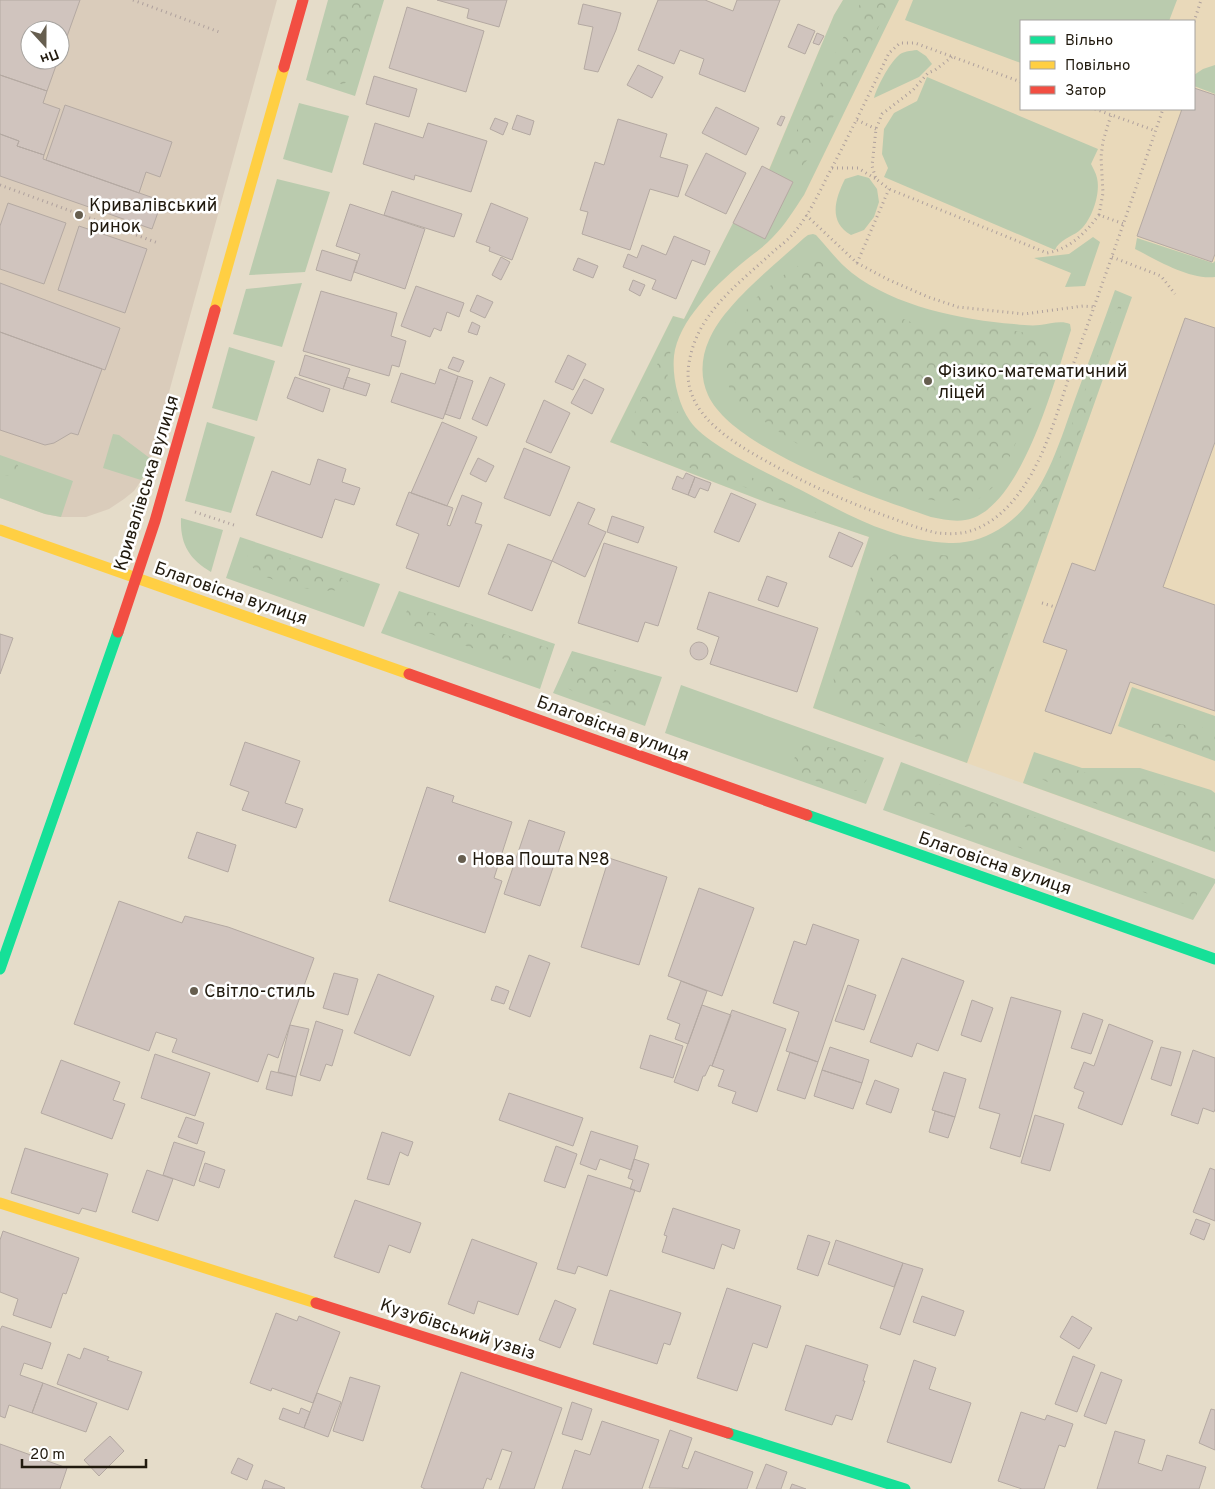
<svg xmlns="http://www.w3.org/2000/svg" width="1215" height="1489" font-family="Overpass,sans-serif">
<defs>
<pattern id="forest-crowns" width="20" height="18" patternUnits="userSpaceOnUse" patternTransform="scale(1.25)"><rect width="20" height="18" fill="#bacbae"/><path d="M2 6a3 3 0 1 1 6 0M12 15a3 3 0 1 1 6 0" fill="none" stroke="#a0ae94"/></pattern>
</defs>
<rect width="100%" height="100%" fill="#e5dcc9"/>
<path fill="#daccbb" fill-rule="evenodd" d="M0 0H277L147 472 134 491 124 499 109 509 86 517H61L45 514 0 498ZM30 30H60V60H30Z"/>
<path fill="#e9d9ba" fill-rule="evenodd" d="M843 0H1215V852L813 708 869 537 768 503 610 442 673 316 684 319 762 166 769 169 834 15ZM1021 21H1194V109H1021Z"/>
<path fill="#bacbae" d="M328 0H384L355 96 306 80Z
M843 0H899L804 195C794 210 785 225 772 238 763 248 751 255 741 264 715 286 678 321 674 356 672 376 678 404 690 421 707 446 770 474 799 489 828 504 857 521 888 531 907 538 929 542 949 543 969 544 988 537 1004 526 1046 498 1061 436 1078 391 1090 358 1103 324 1115 290L1132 297 967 763 813 708 869 537 768 503 610 442 673 316 684 319 733 223 765 238 793 182 769 170 834 15Z
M913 0H1177L1169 21H1021V63L905 20Z
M917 50 926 56 932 64 919 77 874 98C877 87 889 64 898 56 903 51 910 51 917 50Z
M1215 65V94L1194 86V75L1203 69Z
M927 77 1098 149 1091 164C1093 168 1096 173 1097 178 1101 194 1091 222 1079 231 1071 237 1059 240 1055 250L884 177 888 168 882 154 884 129 894 113 917 101Z
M299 103 349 116 332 173 283 159Z
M858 175 869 178 877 189 879 202 874 217 864 230 851 235C828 222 835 199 845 179Z
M277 179 330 192 305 272 249 275Z
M813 234 816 235C828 248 838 262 852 273 894 306 962 320 1014 324 1022 325 1032 326 1040 325 1050 324 1061 320 1070 324L1071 330C1055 379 1024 499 973 518 960 523 945 520 931 517 875 498 733 450 708 395 700 378 701 357 709 340 724 304 775 265 804 238L808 235Z
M1093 237 1100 242 1085 286 1065 287 1071 273 1034 258 1069 254Z
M1137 238 1213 263 1215 261V277C1189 280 1157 260 1135 249Z
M302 283 282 347 233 334 246 289Z
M229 347 275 361 257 421 212 408Z
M207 422 255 437 231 513 185 501Z
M113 434 119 435 151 459 147 472 141 480 103 468Z
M0 455 73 481 61 517 45 514 0 498Z
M181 518 223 530 211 572C189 559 180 544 181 518Z
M240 537 380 584 364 627 226 578Z
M399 591 555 644 540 689 381 633Z
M572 651 662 677 645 726 553 693Z
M681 685 884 758 866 804 665 733Z
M1132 687 1215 716V761L1118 726Z
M1034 752 1082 768H1140L1211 790 1215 793V852L1023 783Z
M901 762 1215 879V883L1193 920 883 810Z"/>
<path fill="url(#forest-crowns)" d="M339 0H376L361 48 347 81 343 85C336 82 328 77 325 70 320 60 335 12 339 0Z
M862 0H892L840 105 811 156 802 166 796 168 788 164V154L798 128Z
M815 260 839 269 884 311 913 323 953 330 1002 328 1049 338 1052 341 1051 355 1035 400 1005 467 992 488 980 498 972 500 938 501 887 492 849 476 785 436 740 404 729 387 726 369V351L729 332 734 325 757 297 782 276 804 262Z
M1123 302 1110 346 1025 592 974 716 963 737 957 744C951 744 944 745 937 743 917 738 849 716 838 700 831 688 834 667 837 654L871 577 879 565 894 554 907 552 953 556 980 552 992 546 1005 537 1025 515 1058 462 1108 328 1120 303Z
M672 341C670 358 665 378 669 394 677 421 714 455 737 469 764 485 792 497 817 513L688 467 656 452 634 437 629 425 664 350Z
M0 457 16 463 23 472 19 478 0 474Z
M261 549C286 558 334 570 354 585 336 599 275 584 257 572 251 567 248 559 247 552Z
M408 609 431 612 549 648 541 665 535 666 519 664 422 631 408 622 404 616Z
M587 662 602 664 649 685 650 688 645 705C629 714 579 697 564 686 563 679 568 669 575 665 577 663 583 663 587 662Z
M1174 723 1215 730V756L1154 732 1145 726 1146 724Z
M808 744C829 747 855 749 871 765 871 775 865 785 856 791 839 791 808 780 795 769L793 760 802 747Z
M1049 766 1071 768 1101 778H1142L1166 785 1199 798 1207 803 1215 812V841C1195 845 1057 790 1037 776L1039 771Z
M916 776 1007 807 1180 871C1198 880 1203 883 1194 902L1186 904 1166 900 1057 862 921 810 905 800 900 794 902 784 906 777Z"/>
<path fill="#d0c4be" stroke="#b4a9a2" d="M0 0H80L60 56V30H30V60H58L47 91 0 75Z
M437 0H507L499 27 467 18 469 9Z
M658 0H705L733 11 737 0H780L745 92 699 74 704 59 680 50 674 64 638 50Z
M583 4 621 13 616 30 598 72 584 69 593 27 578 24Z
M407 7 484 31 466 92 389 68Z
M798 24 815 31 805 54 788 47Z
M817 33 824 36 819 45 813 43Z
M638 65 663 77 652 98 627 85Z
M0 75 47 91 43 103 60 109 44 155 17 146 19 141 0 134Z
M374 76 417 89 409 117 366 104Z
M1194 88 1215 95V254L1212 262 1137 236 1182 109H1194Z
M65 105 172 142 160 177 146 172 139 193 46 160Z
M716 107 759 128 746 155 702 133Z
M517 115 534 121 530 135 512 129Z
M781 116 785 117 781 126 777 124Z
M495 118 508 123 503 135 490 129Z
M618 119 667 134 660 157 688 165 678 197 650 189 630 250 582 234 588 212 580 210 595 162 604 165Z
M375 123 423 138 428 123 487 141 471 192 415 175 414 180 363 164Z
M0 134 19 141 17 146 44 155 43 159 162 201 152 229 0 176Z
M706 153 746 173 726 214 685 195Z
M762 166 793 182 765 239 733 223Z
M392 191 462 214 454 237 384 215Z
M8 203 66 223 44 284 0 269V226Z
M491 203 528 218 512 260 489 251 490 247 476 242Z
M350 204 425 229 405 289 354 272 360 254 336 246Z
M79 226 147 249 125 313 58 290Z
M674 236 710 251 705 265 692 260 676 299 652 289 656 280 623 267 628 254 637 258 642 245 666 255Z
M322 250 357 261 351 281 316 270Z
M501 257 510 262 501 280 492 275Z
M578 258 598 266 593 278 573 270Z
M633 280 645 285 640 296 629 290Z
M0 283 120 328 105 370 0 332Z
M416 286 464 303 459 317 447 312 441 331 434 328 430 337 401 326Z
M321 291 397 313 391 336 406 341 399 367 392 365 389 376 303 351Z
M477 295 493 302 485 318 470 311Z
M1185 318 1215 328V442L1163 587 1215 605V711L1130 682 1111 734 1045 711 1067 650 1043 642 1072 563 1095 571Z
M472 322 480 326 477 335 468 332Z
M0 332 102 369 78 435 71 433 54 443 45 445 0 430Z
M305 355 350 369 343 389 299 375Z
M568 355 586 364 573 390 555 382Z
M453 357 464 361 459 372 448 368Z
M440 369 458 376 443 419 391 402 401 373 435 384Z
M458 376 473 381 460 419 445 414Z
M295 377 330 389 323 412 287 398Z
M347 377 370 384 366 396 343 389Z
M490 377 505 384 487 426 472 419Z
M584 379 604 389 592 414 571 403Z
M544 400 570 413 551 453 526 442Z
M442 422 477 437 447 506 411 493Z
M524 448 570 467 550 516 504 498Z
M478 458 494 466 486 482 470 474Z
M318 459 346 469 342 482 360 488 354 505 335 499 322 538 256 515 272 471 310 485Z
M686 473 695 477 688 495 672 489 677 476 683 479Z
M695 477 711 483 708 491 700 488 695 498 688 495Z
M409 492 453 508 447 525 450 526 462 495 482 503 475 523 482 525 459 587 406 568 419 534 396 525Z
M731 493 756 504 739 542 714 532Z
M578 502 595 509 588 524 606 532 585 577 552 561Z
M612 516 644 527 638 543 607 532Z
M839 532 863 543 852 567 829 557Z
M604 543 677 567 658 626 645 622 638 642 578 623Z
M508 544 552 561 532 611 488 594Z
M767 576 787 583 778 607 758 600Z
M709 592 818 628 797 692 710 664 719 637 697 629Z
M0 634 13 638 0 674Z
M690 651a9 9 0 1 1 18 0a9 9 0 1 1-18 0Z
M245 742 300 761 285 803 303 809 296 828 242 810 249 792 230 785Z
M427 787 454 796 452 802 512 822 494 878 502 881 485 933 389 901Z
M529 820 565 832 540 906 504 894Z
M197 832 236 845 228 872 188 858Z
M609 858 667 877 639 965 581 947Z
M699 888 754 908 722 996 668 976Z
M119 901 182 923 185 916 228 927 314 958 278 1058 268 1054 258 1082 172 1052 177 1039 156 1032 149 1051 74 1024Z
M813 924 859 940 818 1062 786 1051 799 1012 773 1003 794 941 806 945Z
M529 955 550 963 530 1017 509 1009Z
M902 958 964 981 938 1051 917 1043 912 1057 870 1042Z
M334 973 358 979 348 1015 323 1008Z
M378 974 434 996 410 1056 354 1033Z
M681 981 707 991 688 1044 675 1039 680 1024 667 1019Z
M848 985 876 995 864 1030 835 1021Z
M496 986 509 991 504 1004 491 1000Z
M1011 997 1061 1011 1020 1157 990 1148 1000 1114 979 1108Z
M972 1000 993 1008 981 1042 961 1035Z
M702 1005 731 1015 712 1066 710 1065 705 1076H703L698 1091 674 1082Z
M732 1010 786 1029 757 1112 732 1103 736 1092 718 1086 724 1070 712 1066Z
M1083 1013 1103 1020 1091 1054 1071 1048Z
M316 1021 343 1030 332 1066 326 1064 320 1081 300 1075Z
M1109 1024 1153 1041 1122 1125 1078 1108 1084 1092 1074 1088 1084 1062 1094 1066Z
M290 1025 309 1029 296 1077 278 1072Z
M650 1035 683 1046 673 1078 640 1068Z
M830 1047 869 1060 862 1083 822 1070Z
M1161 1047 1181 1052 1171 1086 1151 1079Z
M1193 1050 1215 1058V1109L1214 1112 1203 1108 1198 1124 1171 1115Z
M790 1052 818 1062 805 1099 777 1090Z
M155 1054 210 1073 195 1116 141 1098Z
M61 1060 120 1082 113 1100 125 1104 112 1139 41 1113Z
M822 1070 862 1083 853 1109 814 1096Z
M271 1071 296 1077 292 1096 266 1089Z
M944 1072 966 1079 955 1117 932 1110Z
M875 1080 899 1089 891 1113 866 1104Z
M509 1093 583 1118 573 1146 499 1120Z
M935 1111 955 1117 948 1138 929 1132Z
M1035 1115 1064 1124 1050 1171 1021 1163Z
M186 1117 204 1123 197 1144 178 1137Z
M591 1131 638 1146 631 1170 600 1159 596 1170 580 1164Z
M382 1132 413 1142 408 1156 400 1152 389 1185 367 1179Z
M174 1142 205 1152 194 1186 163 1175Z
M556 1146 577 1154 565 1188 544 1181Z
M25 1148 108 1174 96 1212 82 1208 79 1214 11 1193Z
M634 1159 649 1164 640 1192 630 1189 633 1180 628 1178Z
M205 1163 225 1170 219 1188 199 1181Z
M1210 1168 1215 1170V1221L1193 1212Z
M147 1170 173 1179 158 1221 132 1212Z
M588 1175 635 1190 607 1276 578 1266 575 1274 557 1269Z
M355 1200 421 1223 410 1253 389 1245 379 1273 334 1257Z
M673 1208 740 1230 734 1249 722 1244 714 1269 662 1252 667 1236 664 1235Z
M1196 1219 1210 1224 1204 1240 1190 1234Z
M3 1231 79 1258 66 1294 63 1293 51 1328 13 1315 18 1299 0 1292V1240Z
M808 1235 830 1242 818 1276 797 1269Z
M472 1239 537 1263 518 1315 478 1301 474 1314 448 1304Z
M836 1240 903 1263 894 1287 828 1264Z
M903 1263 923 1269 900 1335 880 1328Z
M727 1288 781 1306 767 1348 753 1343 737 1391 697 1378Z
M610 1290 681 1313 670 1345 664 1343 657 1364 593 1344Z
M922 1296 964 1311 955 1336 913 1322Z
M555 1300 576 1309 560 1348 539 1340Z
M276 1313 297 1321 299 1316 340 1332 313 1403 272 1388 271 1391 250 1383Z
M1072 1316 1092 1328 1079 1349 1060 1337Z
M2 1326 51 1343 42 1369 24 1363 20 1375 43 1383 32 1413 9 1405 5 1418 0 1416V1330Z
M806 1345 868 1365 863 1381H865L852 1420 836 1415 832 1425 785 1410Z
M84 1348 109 1357 107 1360 142 1372 128 1410 57 1384 68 1354 80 1359Z
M1073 1356 1095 1365 1077 1412 1055 1404Z
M914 1360 936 1368 929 1389 971 1403 951 1463 887 1442Z
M461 1372 562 1408 534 1489H499L512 1452 502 1449 491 1480 487 1478 483 1489H425L421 1487Z
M1101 1372 1122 1380 1106 1424 1084 1416Z
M350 1377 380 1386 363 1441 333 1431Z
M43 1383 97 1403 86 1432 32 1413Z
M317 1393 341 1402 328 1437 304 1428Z
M572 1402 592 1409 582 1440 562 1434Z
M283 1408 299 1414 301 1408 310 1412 304 1428 279 1419Z
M1211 1409 1215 1410V1450L1199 1443Z
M1021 1412 1045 1420 1047 1415 1073 1424 1065 1447 1059 1445 1044 1489H1022L998 1481Z
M602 1421 659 1440 642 1489H562L575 1450 590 1455Z
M670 1430 692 1438 682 1467 688 1469 695 1451 753 1472 747 1489 649 1488Z
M1115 1431 1145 1440 1138 1463 1162 1471 1167 1455 1206 1467 1199 1489H1097Z
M110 1436 124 1451 99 1476 84 1460Z
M0 1444 67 1468 60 1489H0Z
M238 1458 253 1465 247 1480 231 1473Z
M766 1464 787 1472 781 1489H756Z
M265 1480 285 1488 284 1489H262Z
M792 1484 806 1489H790Z"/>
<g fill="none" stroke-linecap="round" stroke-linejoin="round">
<path stroke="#aea09d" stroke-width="3" stroke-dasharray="1 4" stroke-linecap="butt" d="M133 0 222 33
M1194 22 1201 0
M952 57 935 70 928 73 913 90 882 114 876 129 872 166 876 179 889 189 1047 253C1070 249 1085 233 1099 215L1124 224
M1021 82 915 43H900L889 53C869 94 849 136 827 177 818 195 809 214 797 229 791 237 783 244 775 250 740 283 697 312 689 363 680 415 737 445 775 466 814 488 855 505 897 520 910 525 924 530 937 533 947 534 958 534 967 532 993 525 1012 505 1026 483 1048 449 1060 403 1073 365 1104 280 1134 194 1163 109
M1095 109 1156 131
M857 120 876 129
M832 168H858L876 179
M0 185 158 243
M806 215 857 263 889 280 928 297 958 307 1024 314 1083 306 1095 307
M1099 215 1103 193 1101 157 1103 141 1111 115
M1112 257 1161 276 1175 294
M857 263 889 189
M195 512 237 526
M1042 603 1055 607"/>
<path stroke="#16e098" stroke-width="11" d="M807 815 1215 959
M0 969 118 632
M728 1433 905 1489"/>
<path stroke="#ffcf43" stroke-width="11" d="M215 310 284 67
M0 530 409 674
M0 1203 316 1303"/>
<path stroke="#f24e42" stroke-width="11" d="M284 67 303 0
M118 632 155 521 215 310
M409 674 807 815
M316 1303 728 1433"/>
</g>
<g fill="#665e4f" stroke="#fff" stroke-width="2">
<circle cx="79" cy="215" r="5"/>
<circle cx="928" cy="381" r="5"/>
<circle cx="462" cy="859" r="5"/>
<circle cx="194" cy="991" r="5"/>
</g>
<g text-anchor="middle" stroke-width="5" stroke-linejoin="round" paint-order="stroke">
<g font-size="18" fill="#211a0e" stroke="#fff" text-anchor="start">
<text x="89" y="211">Кривалівський<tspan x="89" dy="21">ринок</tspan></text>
<text x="938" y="377">Фізико-математичний<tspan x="938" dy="21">ліцей</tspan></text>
<text x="472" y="865">Нова Пошта №8</text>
<text x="204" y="997">Світло-стиль</text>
</g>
<g font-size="18" fill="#211a0e" stroke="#fff">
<text transform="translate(146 483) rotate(-73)" y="6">Кривалівська вулиця</text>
<text transform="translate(231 593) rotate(19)" y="6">Благовісна вулиця</text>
<text transform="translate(613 728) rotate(20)" y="6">Благовісна вулиця</text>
<text transform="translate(995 863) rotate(19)" y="6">Благовісна вулиця</text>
<text transform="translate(458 1329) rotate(18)" y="6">Кузубівський узвіз</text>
</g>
</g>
<rect x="1020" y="20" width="175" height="90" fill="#ffffff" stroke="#a6a39f"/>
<rect x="1030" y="36" width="25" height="8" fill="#16e098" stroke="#a6a39f"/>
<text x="1065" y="45" font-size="15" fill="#211a0e">Вільно</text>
<rect x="1030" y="61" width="25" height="8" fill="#ffcf43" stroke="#a6a39f"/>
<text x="1065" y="70" font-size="15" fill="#211a0e">Повільно</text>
<rect x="1030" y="86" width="25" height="8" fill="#f24e42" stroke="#a6a39f"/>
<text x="1065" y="95" font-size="15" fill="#211a0e">Затор</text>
<g transform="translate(45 45) rotate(159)"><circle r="24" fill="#ffffff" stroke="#a6a39f"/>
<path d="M0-4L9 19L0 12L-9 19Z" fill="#665e4f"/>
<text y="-8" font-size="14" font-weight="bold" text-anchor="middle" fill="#211a0e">Пн</text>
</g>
<path d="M22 1459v8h124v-8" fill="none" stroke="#211a0e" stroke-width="2.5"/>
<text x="30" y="1459" font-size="15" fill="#211a0e" stroke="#ffffff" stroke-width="4" paint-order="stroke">20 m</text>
</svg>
